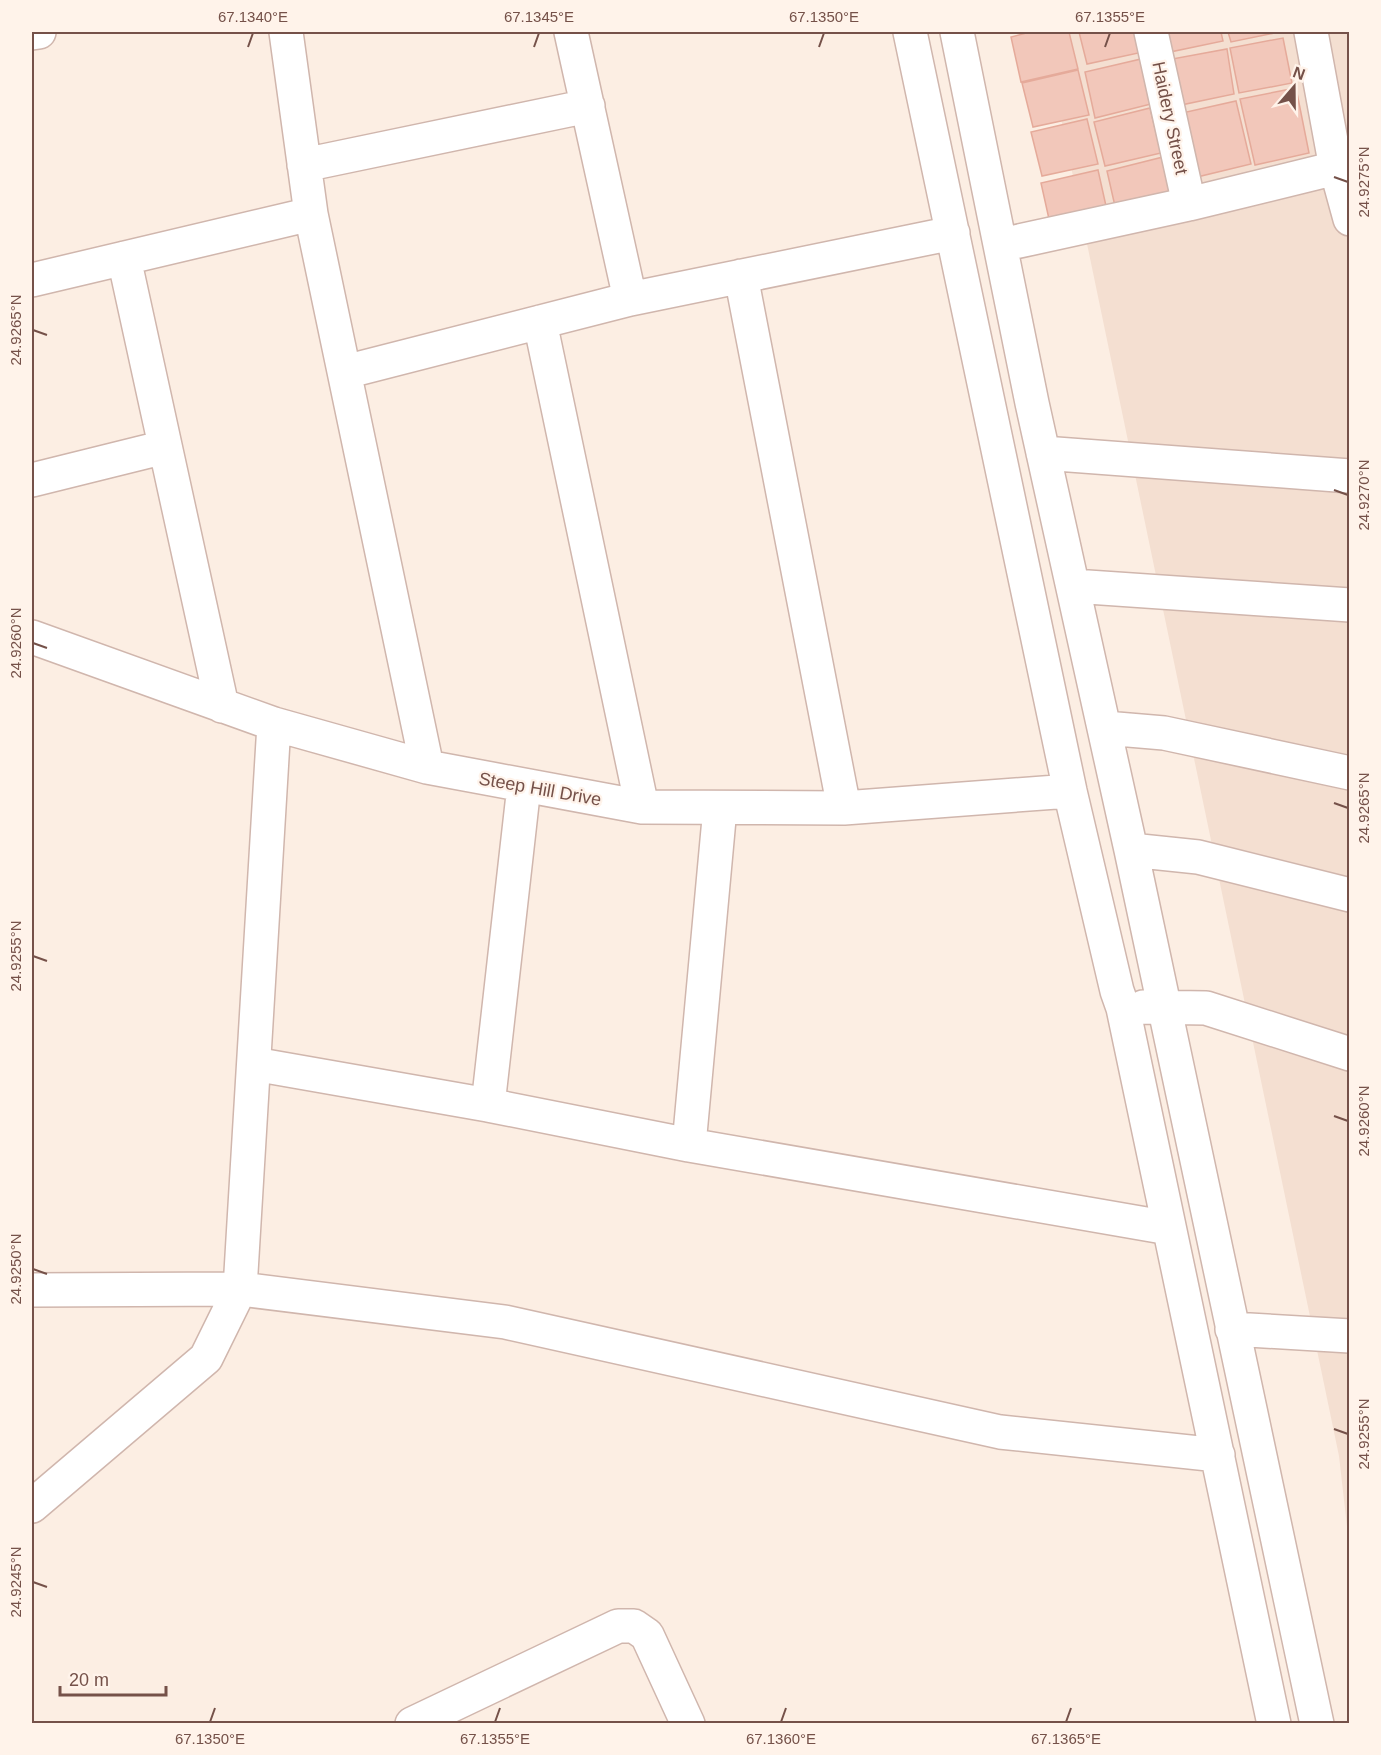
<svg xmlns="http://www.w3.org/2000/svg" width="1381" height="1755" font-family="Arial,sans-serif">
<rect width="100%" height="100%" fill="#fceee3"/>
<path fill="#f4dfd1" d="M1043 32H1349V1544L1339 1456Z"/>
<path fill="#f2c7ba" stroke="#e5aa9a" stroke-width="1.5" d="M1030 32H1069L1078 69 1021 82 1011 37Z
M1079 32H1138L1143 52 1087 64Z
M1166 32H1221L1223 41 1170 52Z
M1228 32H1279L1231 42Z
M1283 38 1292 83 1239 93 1230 48Z
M1227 49 1234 94 1181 105 1172 59Z
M1141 59 1151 104 1095 118 1085 72Z
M1078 70 1089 115 1033 127 1022 83Z
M1296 88 1309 153 1255 165 1240 99Z
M1236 101 1251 164 1197 177 1182 113Z
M1150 108 1161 153 1105 166 1094 122Z
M1087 119 1098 164 1042 176 1031 132Z
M1163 157 1174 203 1117 215 1107 171Z
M1098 170 1108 215 1051 228 1041 183Z"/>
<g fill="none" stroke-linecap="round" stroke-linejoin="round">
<defs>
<path id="minor" d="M286 32 311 214 427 767
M571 32 630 299
M910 32 1070 791 1117 991 1123 1008 1274 1724
M957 32 1032 403 1131 850 1317 1724
M1151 32 1189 204
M1311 32 1336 168 1350 219
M32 33 39 32
M304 165 588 106
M1001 245 1189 204 1336 168
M124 258 222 706
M741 276 844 808
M32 280 311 214
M540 322 642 807
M345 372 630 299 953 233
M1043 453 1350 476
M32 480 165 447
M1073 586 1350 605
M32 637 274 724 427 767 642 807 844 808 1070 791
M1105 728 1164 733 1350 773
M1131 850 1198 857 1350 895
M1143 1007 1206 1008 1350 1054
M254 1064 488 1105 689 1145 1169 1228
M488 1105 524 786
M689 1145 720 808
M32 1290 240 1289 505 1322 1000 1432 1218 1455
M1232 1329 1350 1336
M32 1506 206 1358 240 1289 274 724
M412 1724 618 1626H634L647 1635 688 1724"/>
</defs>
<use href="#minor" stroke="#d0b6ad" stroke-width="36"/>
<use href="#minor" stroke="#fff" stroke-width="33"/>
</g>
<path fill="none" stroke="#755149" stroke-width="2" d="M248 47 253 33M534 47 539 33M819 47 824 33M1105 47 1110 33M1334 177 1348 182M33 330 47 335M1334 490 1348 495M33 643 47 648M1334 803 1348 808M33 956 47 961M1334 1116 1348 1121M33 1269 47 1274M1334 1429 1348 1434M33 1582 47 1587M210 1722 215 1708M495 1722 500 1708M781 1722 786 1708M1066 1722 1071 1708"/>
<g text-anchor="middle" stroke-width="4.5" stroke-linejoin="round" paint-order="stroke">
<g font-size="18" fill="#755149" stroke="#fff3ea">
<text transform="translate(1170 118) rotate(78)" y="6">Haidery Street</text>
<text transform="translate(540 789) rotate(10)" y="6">Steep Hill Drive</text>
</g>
</g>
<rect width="1381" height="1755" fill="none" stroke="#fff3ea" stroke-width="66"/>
<g transform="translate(1294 87) rotate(20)" stroke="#fff3ea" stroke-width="4.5" paint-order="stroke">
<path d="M0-4.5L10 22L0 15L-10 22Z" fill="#755149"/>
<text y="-9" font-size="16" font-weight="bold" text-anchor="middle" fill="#755149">N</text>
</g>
<path d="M60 1686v9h106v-9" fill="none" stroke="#755149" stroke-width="3"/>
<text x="69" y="1686" font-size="18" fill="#755149" stroke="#fff3ea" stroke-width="4.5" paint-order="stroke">20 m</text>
<rect x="33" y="33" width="1315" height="1689" fill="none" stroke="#755149" stroke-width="2"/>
<g font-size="15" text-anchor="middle" fill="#755149">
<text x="253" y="22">67.1340°E</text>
<text x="539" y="22">67.1345°E</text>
<text x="824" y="22">67.1350°E</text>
<text x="1110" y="22">67.1355°E</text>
<text transform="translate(1364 182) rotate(-90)" y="5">24.9275°N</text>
<text transform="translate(16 330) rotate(-90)" y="5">24.9265°N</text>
<text transform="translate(1364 495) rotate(-90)" y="5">24.9270°N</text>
<text transform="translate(16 643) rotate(-90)" y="5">24.9260°N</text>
<text transform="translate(1364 808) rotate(-90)" y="5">24.9265°N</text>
<text transform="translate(16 956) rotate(-90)" y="5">24.9255°N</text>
<text transform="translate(1364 1121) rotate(-90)" y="5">24.9260°N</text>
<text transform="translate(16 1269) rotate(-90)" y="5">24.9250°N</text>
<text transform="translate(1364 1434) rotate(-90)" y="5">24.9255°N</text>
<text transform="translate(16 1582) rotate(-90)" y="5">24.9245°N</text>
<text x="210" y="1744">67.1350°E</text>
<text x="495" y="1744">67.1355°E</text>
<text x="781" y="1744">67.1360°E</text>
<text x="1066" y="1744">67.1365°E</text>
</g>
</svg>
